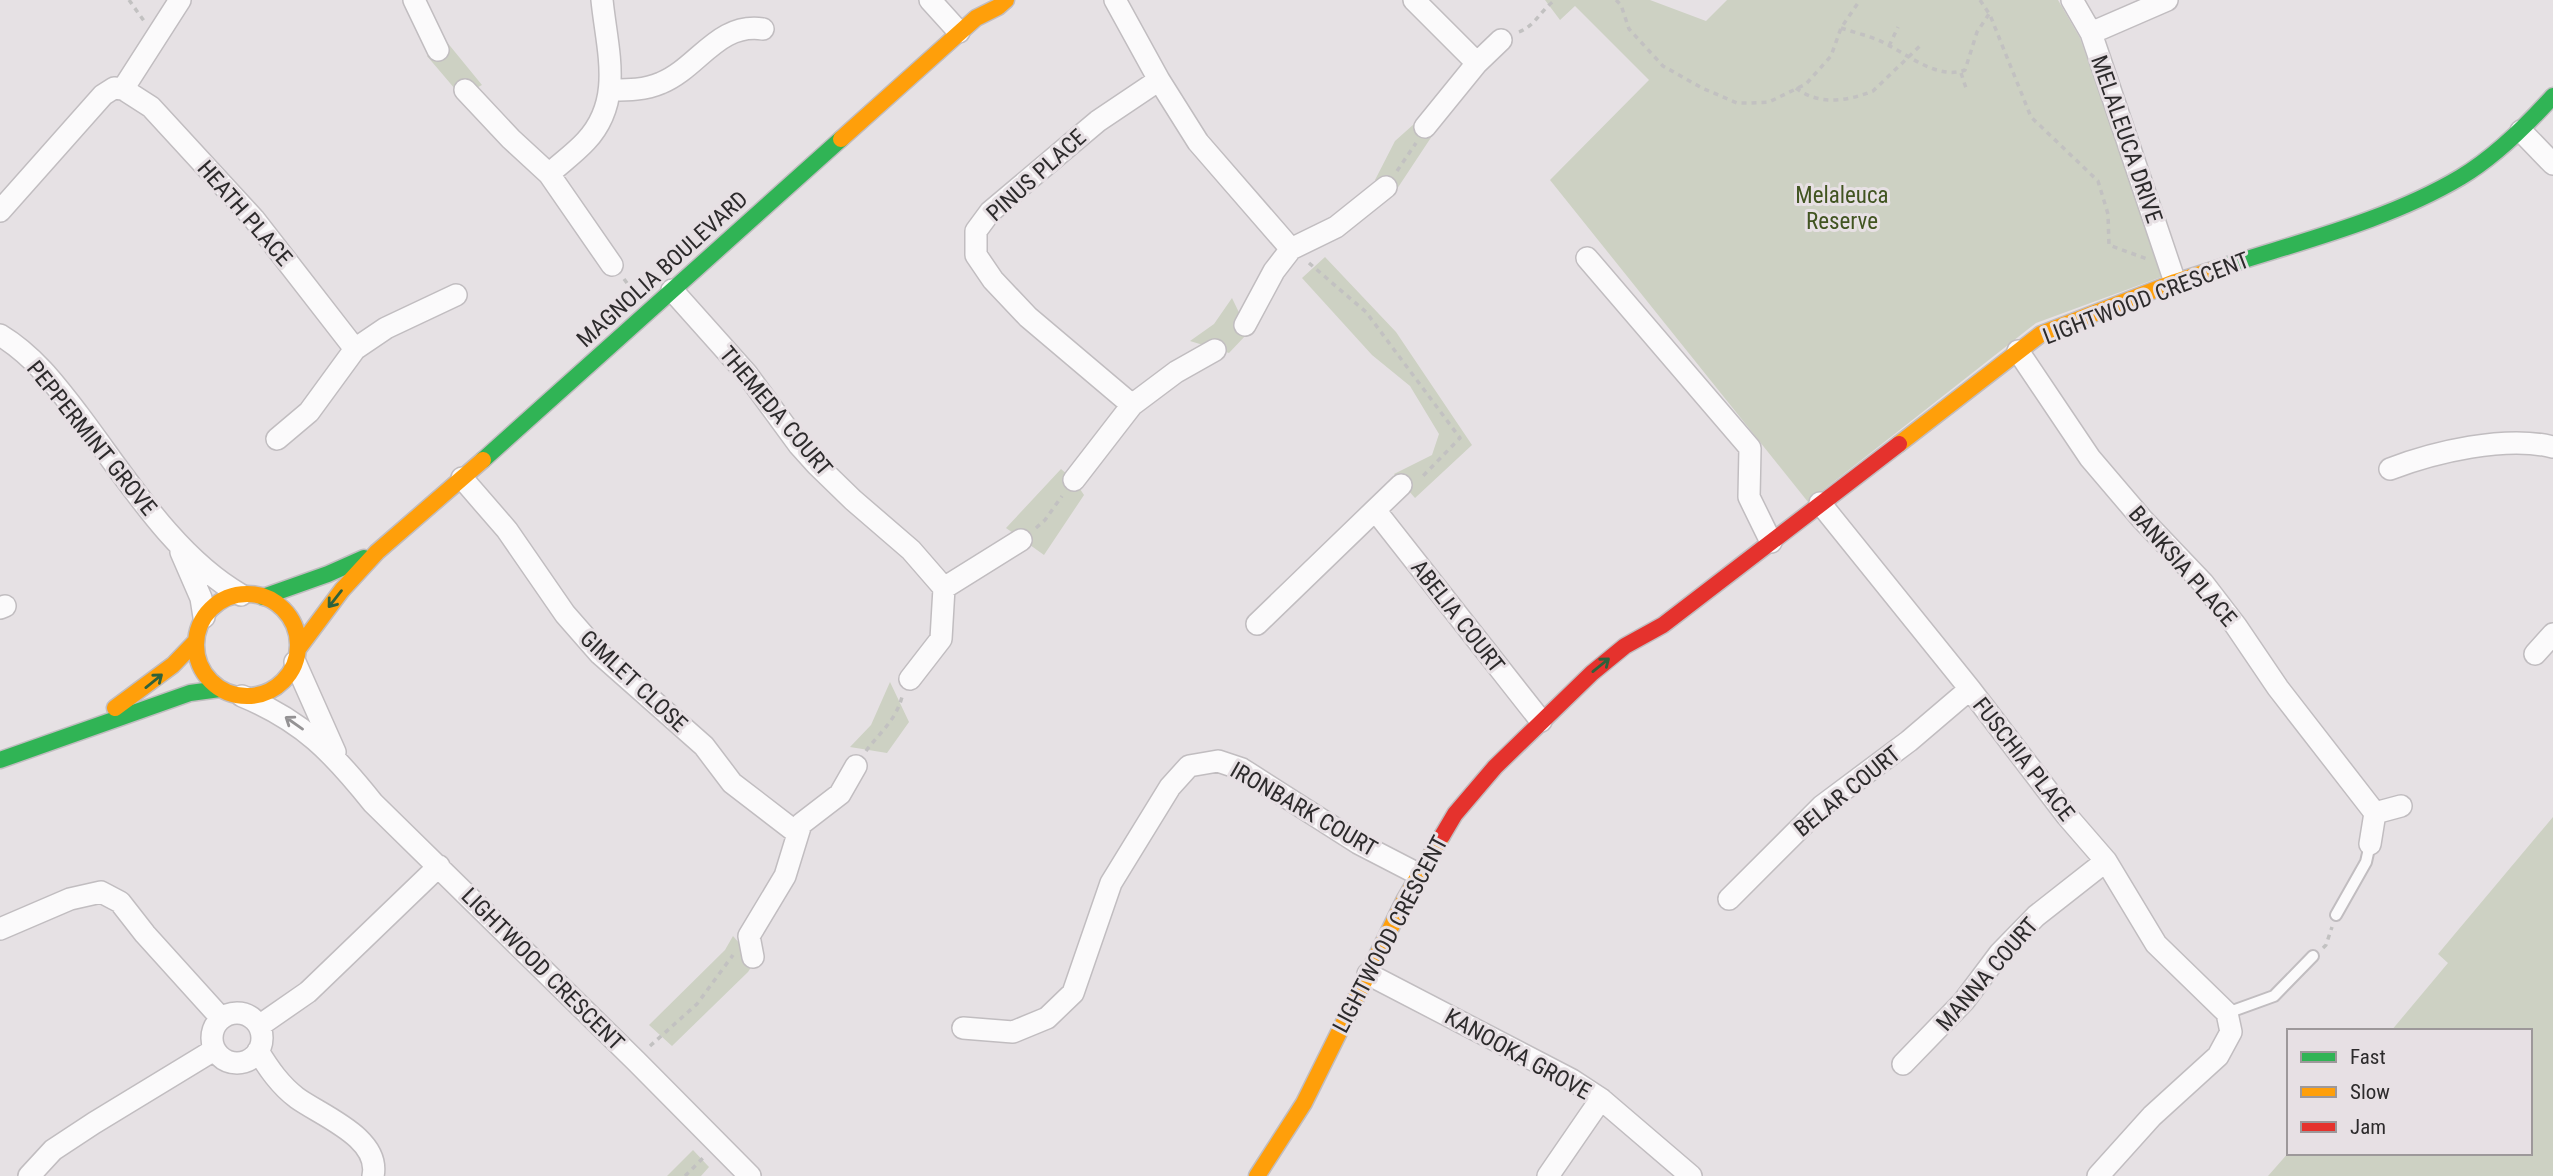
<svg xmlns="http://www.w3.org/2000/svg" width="2553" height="1176" font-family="'Roboto Condensed',sans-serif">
<rect width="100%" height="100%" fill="#e6e1e4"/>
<path fill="#cdd1c3" d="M1545 0H1650L1706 21 1727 0H2058L2080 38 2164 276 2036 323 1808 502 1550 180 1649 80 1575 6 1560 20Z
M446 41 482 85 461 96 427 56Z
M1414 124 1425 127 1432 136 1393 195 1375 180 1395 141Z
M1325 257 1396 332 1472 445 1415 498 1394 474 1432 455 1439 434 1410 386 1372 355 1302 278Z
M1232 298 1245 325 1246 335 1229 353 1190 341 1214 324Z
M1061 469 1074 480 1084 495 1044 555 1006 528Z
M890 682 909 722 887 753 850 747 871 725Z
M2553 817V1176H2268L2289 1152 2530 1153V1031H2391L2448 963 2438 954Z
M733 936 755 961 748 972 672 1046 649 1025 725 950Z
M693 1150 709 1167 701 1176H667Z"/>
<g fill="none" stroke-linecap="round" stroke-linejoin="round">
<defs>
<path id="lane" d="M2336 915 2366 862 2370 844
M2227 1013 2274 996 2313 956"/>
<path id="street" d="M414 0 438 50
M930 0 959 32
M1115 0 1159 80 1198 142 1291 249
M1414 0 1477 63
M2072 0 2091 33 2175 282
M2091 33 2167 0
M123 89 151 107 254 219 355 349
M465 90 511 139 549 174 612 265
M612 90C628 90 645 90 661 83 698 68 718 22 763 29
M1425 127 1477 63 1501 40
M2521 131 2553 164
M549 174C561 163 575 153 586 141 624 100 607 50 602 0
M0 211 103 95 114 88 123 89 180 0
M1587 258 1750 448 1749 497 1771 542
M672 290 747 374 799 445 817 465 853 500 911 550 944 588
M1245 325 1274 271 1291 249 1336 227 1386 187
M0 335C33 355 55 384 78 414 125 476 173 556 241 595
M2018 351 2090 458 2142 519 2203 583 2236 626 2278 688 2375 813
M1132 405 1028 317 993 280 976 255V231L990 212 1098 121 1159 80
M277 439 309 412 355 349 386 328 456 295
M2390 469C2434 452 2506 435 2553 447
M462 478 507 530 565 614 600 654 704 746 732 783 797 833
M1074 480 1132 405 1176 372 1215 350
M1820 503 1970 689 2067 816 2106 861 2156 944 2227 1013 2231 1032 2218 1056 2152 1116 2098 1176
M1375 510 1401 485
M181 552 201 598 204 617
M0 608 5 606
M1257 624 1375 510 1541 721
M2535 654 2553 634
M295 662 335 752
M910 679 941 639 944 588 1021 540
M242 696C303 721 333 753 373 803L636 1061 750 1176
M2370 844 2375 813 2401 806
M1729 899 1822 806 1909 741 1970 689
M0 929 70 899 101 892 120 902 145 934 221 1018
M753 957 749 936 785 876 801 824 840 794 856 766
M1368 974 1572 1080 1601 1099 1691 1176
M212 1038a25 25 0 1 1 50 0a25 25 0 1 1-50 0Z
M259 1026 308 992 439 866
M963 1028 1013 1032 1047 1018 1073 993 1111 883 1170 787 1189 766 1218 761 1242 769 1358 843 1418 874
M258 1051C269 1069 280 1085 297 1098 322 1116 381 1138 373 1176
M1903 1064 1964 1001 2000 953 2036 916 2106 861
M29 1176 53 1150 94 1123 214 1050
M1548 1176 1601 1099"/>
<path id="fast" d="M2222 267C2302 241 2389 220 2461 177 2496 156 2526 126 2553 96
M483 460 841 139
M263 597 328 574 364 558
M0 760 190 693 220 689"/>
<path id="slow" d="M841 139 976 18 998 7 1006 0
M1899 444 2041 334 2175 282 2222 267
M196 645a51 51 0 1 1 102 0a51 51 0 1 1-102 0Z
M298 649 342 590 377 552 483 460
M115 708 173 665 196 641
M1257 1176 1304 1103 1405 899 1442 836"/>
<path id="jam" d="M1442 836 1455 814 1495 767 1592 673 1625 646 1663 625 1899 444"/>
</defs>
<use href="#lane" stroke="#c1bdc0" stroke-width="14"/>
<use href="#street" stroke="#c1bdc0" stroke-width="24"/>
<use href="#fast" stroke="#c1bdc0" stroke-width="19"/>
<use href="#slow" stroke="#c1bdc0" stroke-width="19"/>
<use href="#jam" stroke="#c1bdc0" stroke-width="19"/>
<path stroke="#c2c1c1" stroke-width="3.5" stroke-dasharray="5 5" stroke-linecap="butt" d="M129 0 144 21
M1616 0 1621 5 1629 29 1663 66 1702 88 1737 103H1751L1769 102 1806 84 1831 56 1841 28 1860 0
M1980 0 1990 15 2031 117 2098 181 2108 214 2109 245 2147 259
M1841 28C1853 32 1866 35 1878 40 1904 51 1936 81 1965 70L1977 32 1989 14
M1519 32C1536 25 1540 11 1555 0
M1889 46 1898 27
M1961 73 1966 88
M1796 88C1819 106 1848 101 1873 91L1922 44
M1397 171 1416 143
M1309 263 1366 312 1460 438 1420 479
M624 279 633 291
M1036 528 1045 520 1062 496
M866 751C879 733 895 722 902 697
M2323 948 2326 945 2332 927
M650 1046 697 1004 733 955
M685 1176 703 1158"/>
<use href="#lane" stroke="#fbfafb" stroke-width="10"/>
<use href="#street" stroke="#fbfafb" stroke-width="21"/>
<use href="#fast" stroke="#30b455" stroke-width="16"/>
<use href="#slow" stroke="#ff9f0a" stroke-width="16"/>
<use href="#jam" stroke="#e5322d" stroke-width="16"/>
</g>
<defs><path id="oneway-shaft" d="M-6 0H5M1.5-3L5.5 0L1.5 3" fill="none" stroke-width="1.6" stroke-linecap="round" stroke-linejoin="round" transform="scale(1.75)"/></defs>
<g stroke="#2e623c">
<use href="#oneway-shaft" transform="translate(335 599) rotate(128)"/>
<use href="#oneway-shaft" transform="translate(1601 665) rotate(-39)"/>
<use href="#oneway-shaft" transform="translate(154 681) rotate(-39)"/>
</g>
<use stroke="#949294" href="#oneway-shaft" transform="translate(294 723) rotate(-145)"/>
<g text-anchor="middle" stroke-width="6" stroke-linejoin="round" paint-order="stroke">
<g font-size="23" fill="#2d2b2c" stroke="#e7e0e4">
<text transform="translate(2127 139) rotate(71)" y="8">MELALEUCA DRIVE</text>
<text transform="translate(1036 175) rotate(-42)" y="8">PINUS PLACE</text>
<text transform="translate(245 213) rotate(49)" y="8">HEATH PLACE</text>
<text transform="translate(662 269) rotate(-42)" y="8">MAGNOLIA BOULEVARD</text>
<text transform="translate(2146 298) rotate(-21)" y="8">LIGHTWOOD CRESCENT</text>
<text transform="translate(776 411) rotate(50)" y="8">THEMEDA COURT</text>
<text transform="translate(92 438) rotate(51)" y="8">PEPPERMINT GROVE</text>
<text transform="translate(2183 566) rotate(49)" y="8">BANKSIA PLACE</text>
<text transform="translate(1458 616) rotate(52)" y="8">ABELIA COURT</text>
<text transform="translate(634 681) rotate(43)" y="8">GIMLET CLOSE</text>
<text transform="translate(2024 759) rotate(52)" y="8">FUSCHIA PLACE</text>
<text transform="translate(1847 791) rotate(-39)" y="8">BELAR COURT</text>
<text transform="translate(1304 809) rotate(30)" y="8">IRONBARK COURT</text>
<text transform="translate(1390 934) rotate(-62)" y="8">LIGHTWOOD CRESCENT</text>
<text transform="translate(543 969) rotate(45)" y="8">LIGHTWOOD CRESCENT</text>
<text transform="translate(1987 974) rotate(-49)" y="8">MANNA COURT</text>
<text transform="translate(1518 1054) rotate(29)" y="8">KANOOKA GROVE</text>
</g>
<g font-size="23" fill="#415421" stroke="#e7e0e4">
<text x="1842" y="203">Melaleuca<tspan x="1842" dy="26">Reserve</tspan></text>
</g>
</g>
<rect x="2287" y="1029" width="245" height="126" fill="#e7e0e4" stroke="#9d989a" stroke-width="2"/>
<rect x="2301" y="1052" width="35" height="10" fill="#30b455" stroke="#9d989a" stroke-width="2"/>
<text x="2350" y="1064" font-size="21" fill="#2d2b2c">Fast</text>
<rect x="2301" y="1087" width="35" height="10" fill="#ff9f0a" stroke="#9d989a" stroke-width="2"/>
<text x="2350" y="1099" font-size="21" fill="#2d2b2c">Slow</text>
<rect x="2301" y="1122" width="35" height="10" fill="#e5322d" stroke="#9d989a" stroke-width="2"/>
<text x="2350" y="1134" font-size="21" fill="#2d2b2c">Jam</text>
</svg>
